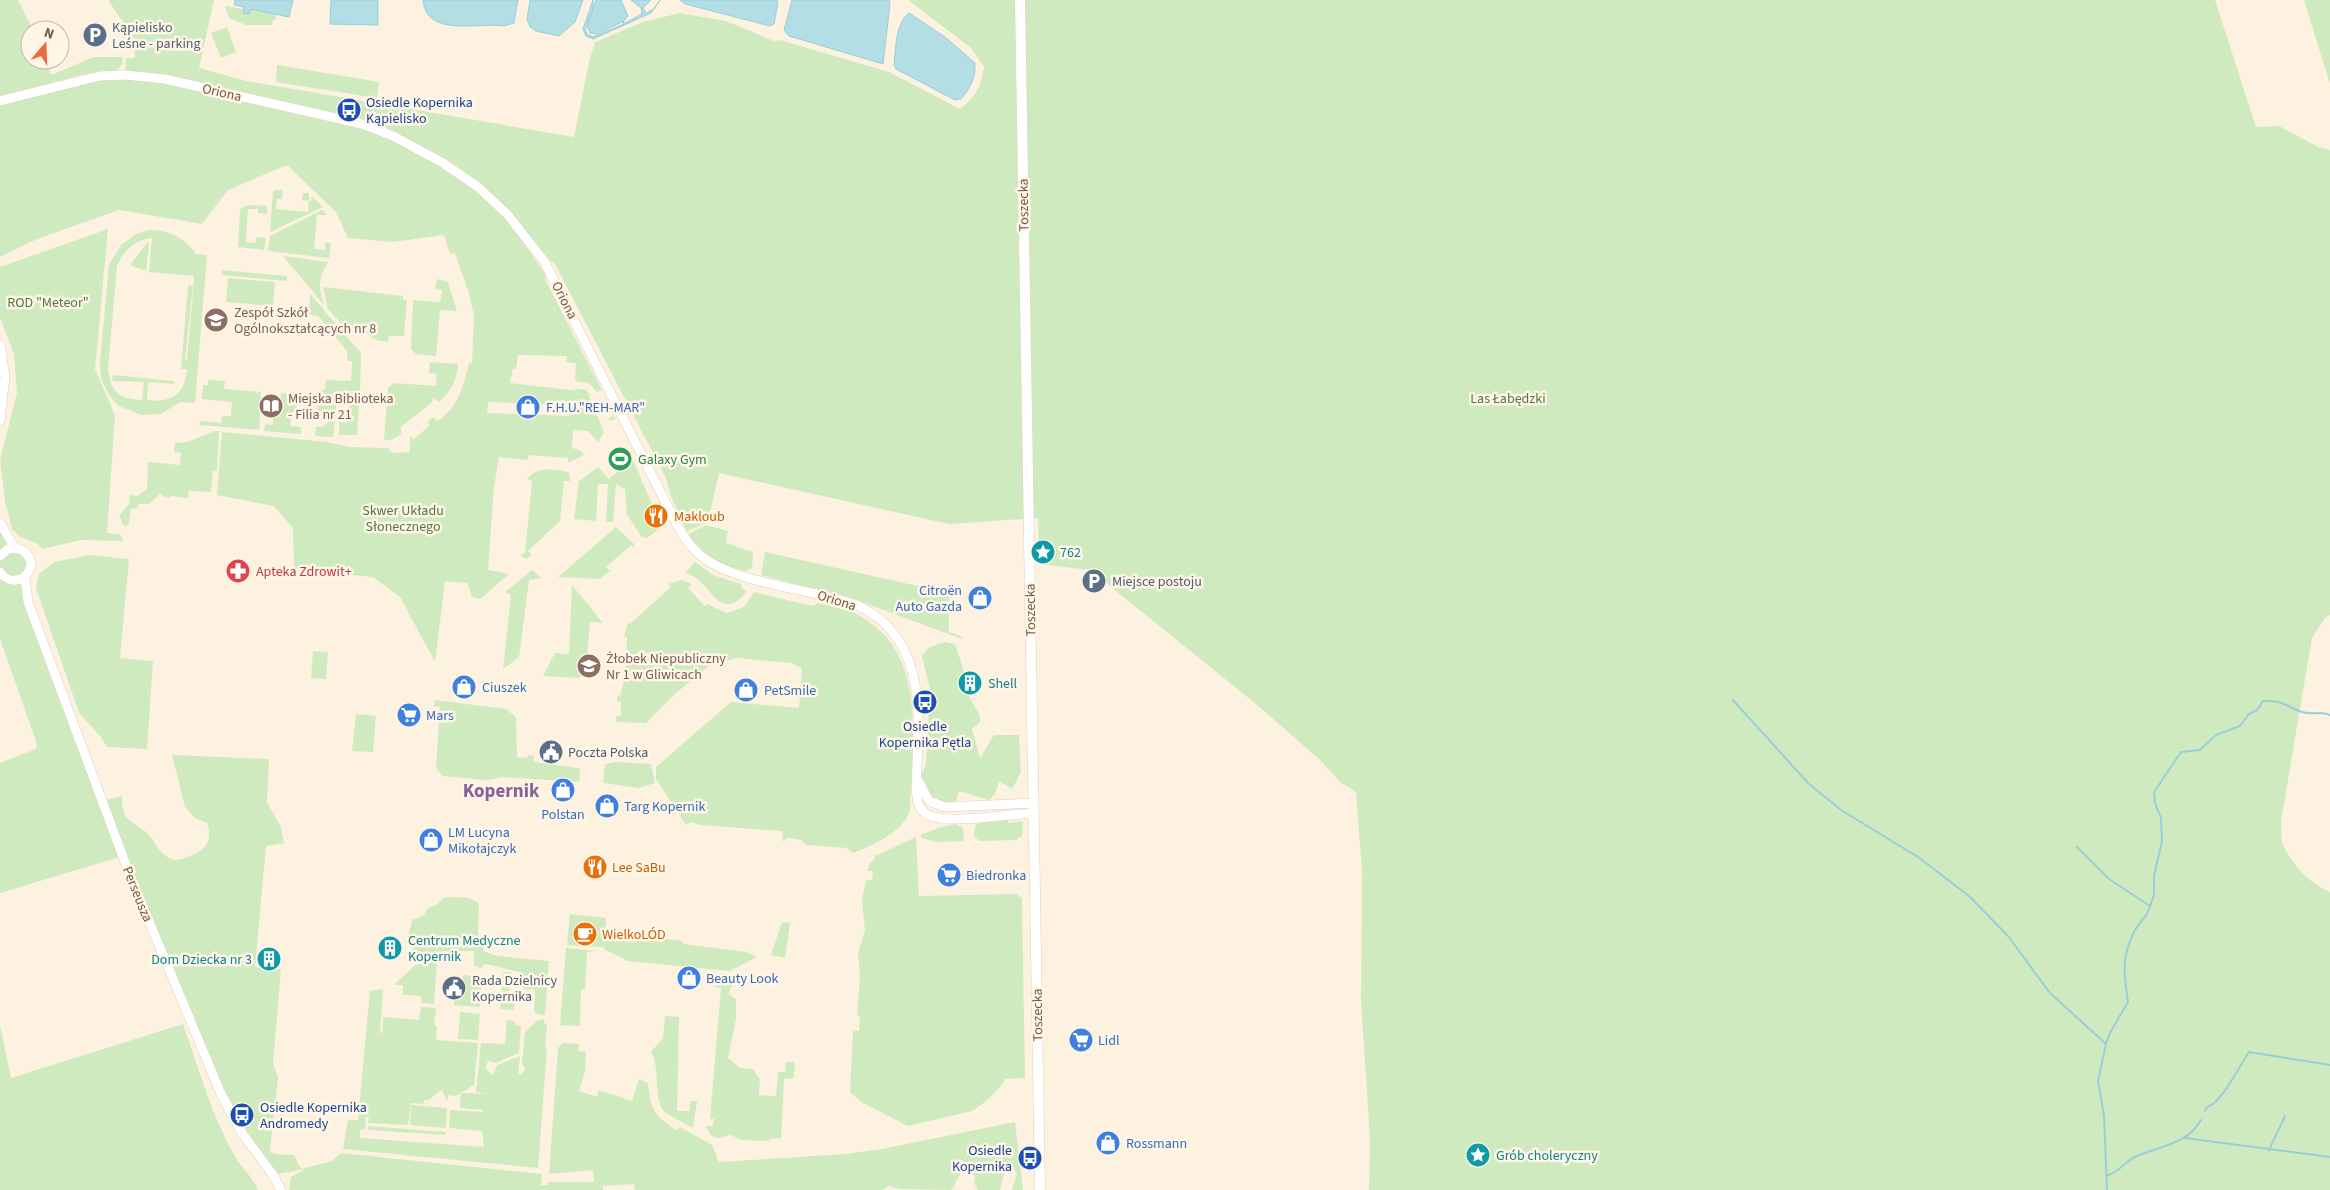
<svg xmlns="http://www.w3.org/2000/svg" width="2330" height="1190" font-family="'Source Sans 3',sans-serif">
<rect width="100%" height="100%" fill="#fdf2e0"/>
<path fill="#cfeabf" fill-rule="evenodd" d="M0 0H18L33 30H30V60H45L51 75 94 57H123L122 64 118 70 81 75 0 96Z
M108 0H214L199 68 246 81 574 137 589 62 595 42 643 22 680 13 726 21 774 41 780 40 889 72 960 109C976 97 981 86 984 67L971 48 908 0H2215L2256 127 2279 126 2318 147 2330 150V615L2325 618 2312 638 2281 821C2282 828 2280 838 2283 845 2292 865 2310 884 2330 892V1190H1369L1370 1139 1361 1000 1362 871 1356 792 1340 782 1320 760 1256 704 1090 570 1039 564 1038 518 949 524 719 473 708 522 687 531 671 497 666 478 555 264 519 236 545 274 546 281 613 412 615 419 609 421 608 419 613 416 602 390 597 392 589 383 575 381 576 363 566 362 567 356 518 355 516 369H513L510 383 578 391 573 388 586 390 591 396 584 394 589 396 604 432 598 442 588 431 573 430 572 448 580 450 584 455 568 463V458L529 455 528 460 499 457 494 487 488 570 509 574 480 599 472 597 467 583 445 581 435 662 400 597 373 577 294 569 293 528 274 506 217 495 222 432 327 442 350 447 388 448 392 453 410 452V436L414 439 430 425 427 422 433 417 437 421C457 410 464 385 469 363H472L474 316 469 293 455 253 450 254 444 235 392 242 348 238 336 212 287 165 228 190 202 224 119 210 37 239 0 257V106L76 85 125 75 126 58H135C135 35 120 18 108 0ZM488 402 569 405V416L487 413Z
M2304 0H2330V84Z
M225 6 244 9 243 13 249 14 250 9 276 14V20H273L272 25H246L229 18Z
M227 27 236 52 221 58 211 33Z
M277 65 379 82 377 98 276 82Z
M276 190H283L282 199H277L276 209 308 212 309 201 302 200 303 193H309V201H311L312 196 323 207 270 232 273 191Z
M249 205 267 206V214L258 213V209H248L246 242 256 243V237L266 238 264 250 238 247 240 209Z
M322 210 327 215H317L314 249 325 250V243H331L329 258 268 251 270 236Z
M108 229 95 369 115 415 107 533 119 534 123 539V541L81 540 42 549 38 544 19 536 12 529 5 501 0 460 17 393 14 354 0 318V267Z
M148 230C169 230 184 237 196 254L207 255 195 403 180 402 161 414 141 415 119 406 110 397 101 379 100 363 109 264 121 245 136 234ZM152 238 149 272 194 276V280L187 360 185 359 193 286 188 285 181 369H187C185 395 171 403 147 400L148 382 174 384V381L113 375 112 381 144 382 142 400C119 399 111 393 108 369L117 266C124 250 135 240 152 238Z
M147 243 149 244 146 271 130 265Z
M283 256 328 262C318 280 318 285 324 305Z
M222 270 287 276V281L222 275Z
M228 278 275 282 273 306 226 302Z
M437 279 448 282 457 311 440 310 436 356 416 354 411 349 413 300 440 302 442 290 435 289Z
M323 287 403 296V299L407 300 404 336H389L388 342 376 340 363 331V327L348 331 328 309Z
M310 294 361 353 360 392 342 391 360 393 357 435H339V422L347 423 350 397 341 396V391H338L333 437 315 436 316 427H321L328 423 330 414 317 413 319 390H325L326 380 351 381 352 361H347V351L318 316 309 314Z
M430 362 458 364C458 379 450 392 439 402L433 398 432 402 401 427V434L391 440H384L388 388 394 383 436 386 437 374 429 373Z
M208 380 225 381 224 389 261 392 259 430 199 425 200 421 221 423 222 416H231L232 402 202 399 203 385H208Z
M281 393 299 395 296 412H292L290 426 301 427V434L264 431 265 424 273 425V416L279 417Z
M215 431H219L217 471 213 470 211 492 189 491 188 498 172 496 167 498 160 494 149 504H139L136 509 131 508 129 523 125 527 119 516 129 504 130 495 137 496 147 489 148 462 180 465 181 453 174 452 175 443 187 442Z
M633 460 652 504 665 525 647 538 642 537 627 515 625 489 616 484 613 522H606L608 484H598L596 521 574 519 579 481 598 467 609 479Z
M544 469 564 471 569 473 570 481H564L560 521 528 551 532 555 526 559 520 555 525 553 532 481 527 479 533 473Z
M0 523 12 545 27 553 28 602 102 801 122 796C122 803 122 812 127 818 132 823 140 827 146 832 155 840 159 855 172 859 178 861 182 859 187 857 204 852 214 841 207 823L195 818 185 807 172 755 269 759 267 802 281 827 284 843 266 846 255 967 281 969 273 1064 278 1077 270 1151 274 1154 294 1155 301 1169 332 1161 341 1153 542 1174 541 1185H548V1182H594L593 1170 549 1174 558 1048 563 1043 579 1044 578 1051 586 1052 585 1071 579 1091 597 1097 599 1090 632 1101 639 1079 648 1083C651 1109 653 1115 676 1130L680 1127 712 1145 719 1162 846 1154 882 1149 1015 1122 1023 1190H1012L1017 1173 1012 1167 1004 1173 1000 1190H978L974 1183 975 1176 968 1171 962 1172C957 1178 956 1184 951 1190L899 1189 889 1186 882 1190H635L634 1184 603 1186V1190H289L291 1177 305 1169 273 1175 242 1133 123 856 0 893V763L36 749 37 744 0 639Z
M706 525 728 531 726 543 753 552 752 568 746 571C723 566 703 556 688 536L689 534Z
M616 527 634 544 635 548 631 545 606 567 610 571 600 579 558 577Z
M765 552 949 593V632L961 636 962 639 865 603 761 575Z
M90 555 129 559 120 658 153 661 147 749 107 747 101 737 79 713 36 588 39 574 54 562Z
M695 562 713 575 741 584 742 589 747 591C719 628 709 576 685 573Z
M532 570 542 578 529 580 519 657 503 669 511 595 505 592Z
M681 580 692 584 688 588 705 606 707 604 727 613 744 607 754 592 812 606 818 603C835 607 853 610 868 621 928 661 911 748 910 810 905 831 872 846 853 853L847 848 806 845 801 840 787 838 783 842 782 831 700 825 691 822 686 825 656 779V767L731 702 799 708 802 668 791 663 736 658 709 666 676 693 646 723 616 722V716H621V702L617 701V696L621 695 626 670 627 637 624 636 628 623 630 624 671 587 668 584Z
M572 585 603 623 590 622 587 658 580 678 543 676 555 653 569 654Z
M944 642 955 644 963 668V685L980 716V722L972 729 980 758 994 735H1019L1021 772 1012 789 999 781 995 794 989 800 959 791 956 801 949 805 928 796 921 776 926 764 930 689 922 656 928 648Z
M313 651 328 652 326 679 311 678Z
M435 700 506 709 516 717 517 757 527 758 528 755 534 756V762L577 768 580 769 579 782 504 777 487 780 442 776 436 767 440 707 434 706Z
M356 714 376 716 373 752 352 751Z
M616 762 651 764 655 783 639 788 603 783 605 764Z
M1008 820V823L1023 821 1022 836 1016 840 979 841 974 836 975 827 978 823Z
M956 824 963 828 964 841 936 842 922 838 920 835 941 827Z
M916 837 919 896 1016 894 1022 898 1025 1078 1005 1079C1001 1089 981 1106 972 1111L908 1126 861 1102 850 1092 853 1030 859 1031 860 1017 857 1014 860 977 858 953 865 931 862 899 866 880H872L873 871H868C868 866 870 861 874 860L875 856Z
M451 897 469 898 479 903 478 936 485 944 483 951 497 956 549 961 545 1015 537 1014 534 1011 535 992 533 989 527 990 519 986 521 972C508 971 497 965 484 964L482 968 474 966V951L431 952 417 960 408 938 412 920 424 915 427 909 439 903 443 898Z
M570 914 606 918 604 947 584 946V942L590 943 591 932 580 931 582 946 567 945Z
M782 922 790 923 785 958 771 955Z
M605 937 644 940 645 937 683 941V944L747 952 757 957 730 971 628 961 604 949Z
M566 948 598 951 587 952 585 989 581 990 580 1026 560 1025Z
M437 961 434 1004 421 1003V996L403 995V985H394L415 965Z
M503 972H511L508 1002H515L514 1010 500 1009Z
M723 973 736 978 728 994 736 999V1019L728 1058 740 1068 753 1069 760 1080 759 1095 776 1096 778 1072H785L786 1062H795L794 1078 784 1079 781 1138 769 1139V1141L741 1140 729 1134C719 1142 709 1137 706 1126H713L714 1119H710L721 988 715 987 717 977Z
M463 975 482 976 480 1007 454 1005 455 995H462Z
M383 989 380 1034 383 1031V1017L419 1020 421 1007 436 1008 434 1024 437 1027 436 1040 478 1043 474 1085 455 1096 448 1095 447 1102 442 1089 429 1100H424V1104L411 1103 408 1125 368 1123 369 1117H366L365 1129 360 1130V1138L484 1147 482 1131 449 1128 450 1110 483 1112V1110L460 1108 461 1093 485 1094 476 1092 481 1043 505 1044 507 1020 514 1021 515 1025 521 1026 519 1053 496 1063 488 1061 485 1068 493 1075 497 1065 520 1056 518 1075 522 1074 525 1069 522 1063 525 1032 538 1020H544V1023L547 1024 545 1049H547L538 1168 343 1149 348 1120H358L370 991Z
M460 1012 480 1014 478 1040 458 1039Z
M665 1016 679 1017 677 1111H690V1101H697L693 1128C684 1123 672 1117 666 1113 652 1103 661 1066 651 1052L663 1038Z
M183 1024C199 1069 212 1117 236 1158 243 1170 253 1177 258 1190H0V1025L11 1078Z
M411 1105 447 1108 446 1128 410 1125Z
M368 1126 446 1132V1135L368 1130Z"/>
<path fill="#b4dee6" stroke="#9aced8" d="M235 0H293L289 17 251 9 249 14 243 13 244 7 234 5Z
M331 0H378V25L330 24Z
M423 0H518L514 23 504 26C479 22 426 38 423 0Z
M530 0H583L575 22 559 36 536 31 530 27 527 19Z
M593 0V10L585 29 587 34 593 37 624 24 622 22 597 34 590 33 587 26 596 0H621L628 16 623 22 625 23 642 14 641 8 631 0H651L643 8 646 13 654 9 660 0 651 13 593 39 586 36 583 29Z
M680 0H777L778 2 774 24 770 26 685 4Z
M792 0H889L890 4 883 64 789 36 784 30Z
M909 13 945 37 975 63C976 78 970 88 961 99L955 100 896 69 894 65C896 49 895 24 909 13Z"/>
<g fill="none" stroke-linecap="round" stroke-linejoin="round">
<path stroke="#9aced8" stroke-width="2" d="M1733 700 1808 783 1841 810 1918 857 1969 896 2008 936 2050 993 2106 1044 2098 1081 2104 1116 2107 1190
M2077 847 2109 879 2150 906C2147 918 2139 922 2134 932 2121 958 2124 975 2128 1002L2110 1033 2106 1044
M2150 906 2154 895V876L2162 841 2161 818 2155 803 2154 792 2181 752 2200 750 2216 735 2240 726 2249 714 2257 710 2263 701C2283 700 2285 706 2302 712 2311 715 2321 711 2330 715
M2205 1111 2207 1107C2221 1104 2240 1065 2249 1052L2330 1065
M2185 1138 2330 1157
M2269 1150 2285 1116
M2106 1176C2123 1170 2122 1163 2135 1157 2159 1146 2187 1145 2201 1120"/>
<defs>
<path id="tertiary" d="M0 101 100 76 125 75 165 79 362 124 393 136 443 163 478 187 507 214 544 261 676 523C683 535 689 546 699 554 734 585 814 588 859 606 931 641 918 723 916 788 917 798 917 807 925 813 940 826 1011 814 1034 813
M0 345 5 376 0 421
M0 523 15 548
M0 556 8 549C20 546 29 552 31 564 29 581 10 586 0 572
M25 577 28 602 129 873 221 1094 242 1133 273 1175 281 1190
M918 780 929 801 945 807 1033 803"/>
<path id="secondary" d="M1020 0 1040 1190"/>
</defs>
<use href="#tertiary" stroke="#e1cebc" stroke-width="10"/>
<use href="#secondary" stroke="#e6cfba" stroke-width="11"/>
<use href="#tertiary" stroke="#fff" stroke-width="9"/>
<use href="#secondary" stroke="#fff" stroke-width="10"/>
</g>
<defs>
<symbol id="parking-disc" viewBox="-11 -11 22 22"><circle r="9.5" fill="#5c6f8a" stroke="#fff6e7"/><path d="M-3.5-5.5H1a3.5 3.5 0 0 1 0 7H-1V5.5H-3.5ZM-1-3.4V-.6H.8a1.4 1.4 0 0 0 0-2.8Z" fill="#fff"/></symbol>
<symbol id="bus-disc" viewBox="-11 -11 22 22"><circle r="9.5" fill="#1a4fb4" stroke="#fff6e7"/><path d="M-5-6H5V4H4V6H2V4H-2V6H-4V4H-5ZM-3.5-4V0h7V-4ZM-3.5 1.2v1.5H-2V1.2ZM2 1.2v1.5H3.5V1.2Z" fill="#fff"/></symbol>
<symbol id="school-disc" viewBox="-11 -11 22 22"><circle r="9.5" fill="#8d6e63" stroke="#fff6e7"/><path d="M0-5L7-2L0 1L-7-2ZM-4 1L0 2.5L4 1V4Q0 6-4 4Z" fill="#fff"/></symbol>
<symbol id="library-disc" viewBox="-11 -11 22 22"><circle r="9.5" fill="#8d6e63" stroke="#fff6e7"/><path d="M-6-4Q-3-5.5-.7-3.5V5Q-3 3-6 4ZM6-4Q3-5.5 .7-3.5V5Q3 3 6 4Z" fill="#fff"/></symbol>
<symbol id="shop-disc" viewBox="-11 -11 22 22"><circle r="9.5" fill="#3f7fe0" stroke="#fff6e7"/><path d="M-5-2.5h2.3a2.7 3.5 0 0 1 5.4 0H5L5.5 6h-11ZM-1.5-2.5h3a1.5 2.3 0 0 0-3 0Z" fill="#fff"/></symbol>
<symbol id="stadium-disc" viewBox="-11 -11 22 22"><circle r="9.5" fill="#2e9e5b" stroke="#fff6e7"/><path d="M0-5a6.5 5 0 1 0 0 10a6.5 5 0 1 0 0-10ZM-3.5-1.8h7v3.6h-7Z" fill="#fff"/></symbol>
<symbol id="restaurant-disc" viewBox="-11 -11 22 22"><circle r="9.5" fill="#e8710a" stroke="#fff6e7"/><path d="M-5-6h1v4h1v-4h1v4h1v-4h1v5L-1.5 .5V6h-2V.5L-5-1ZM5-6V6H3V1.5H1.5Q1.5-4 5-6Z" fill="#fff"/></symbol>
<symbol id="sight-disc" viewBox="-11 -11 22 22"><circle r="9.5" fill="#0f9aa8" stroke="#fff6e7"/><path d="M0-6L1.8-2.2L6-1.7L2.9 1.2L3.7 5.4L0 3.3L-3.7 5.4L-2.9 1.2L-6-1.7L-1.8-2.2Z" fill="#fff"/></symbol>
<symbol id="pharmacy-disc" viewBox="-11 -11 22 22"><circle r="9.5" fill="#e0444e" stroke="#fff6e7"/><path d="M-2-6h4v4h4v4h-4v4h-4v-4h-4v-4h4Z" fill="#fff"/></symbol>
<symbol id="building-disc" viewBox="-11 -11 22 22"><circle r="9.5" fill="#0f9aa8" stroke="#fff6e7"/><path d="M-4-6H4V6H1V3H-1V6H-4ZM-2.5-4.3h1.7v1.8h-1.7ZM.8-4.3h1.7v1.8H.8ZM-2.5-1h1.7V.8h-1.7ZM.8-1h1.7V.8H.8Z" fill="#fff"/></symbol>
<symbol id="supermarket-disc" viewBox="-11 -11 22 22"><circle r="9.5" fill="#3f7fe0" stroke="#fff6e7"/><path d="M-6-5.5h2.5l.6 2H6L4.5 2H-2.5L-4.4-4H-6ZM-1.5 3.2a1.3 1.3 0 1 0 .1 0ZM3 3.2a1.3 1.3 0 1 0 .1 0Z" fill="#fff"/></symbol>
<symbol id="civic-disc" viewBox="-11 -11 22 22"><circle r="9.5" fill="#5c6f8a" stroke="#fff6e7"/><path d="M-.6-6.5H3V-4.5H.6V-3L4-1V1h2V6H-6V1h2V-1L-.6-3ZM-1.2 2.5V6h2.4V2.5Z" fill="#fff"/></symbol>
<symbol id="cafe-disc" viewBox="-11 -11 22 22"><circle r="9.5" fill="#e8710a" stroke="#fff6e7"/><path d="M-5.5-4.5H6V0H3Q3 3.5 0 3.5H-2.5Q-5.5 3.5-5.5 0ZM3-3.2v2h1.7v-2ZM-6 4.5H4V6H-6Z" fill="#fff"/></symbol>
</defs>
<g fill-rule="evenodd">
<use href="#parking-disc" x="81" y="21" width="28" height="28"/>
<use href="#bus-disc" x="335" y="96" width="28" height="28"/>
<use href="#school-disc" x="202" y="306" width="28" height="28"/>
<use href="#library-disc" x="257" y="392" width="28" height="28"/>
<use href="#shop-disc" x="514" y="393" width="28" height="28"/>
<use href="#stadium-disc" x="606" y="445" width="28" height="28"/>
<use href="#restaurant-disc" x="642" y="502" width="28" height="28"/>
<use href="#sight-disc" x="1029" y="538" width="28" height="28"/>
<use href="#pharmacy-disc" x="224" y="557" width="28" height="28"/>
<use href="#parking-disc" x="1080" y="567" width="28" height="28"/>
<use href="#shop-disc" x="966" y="584" width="28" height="28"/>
<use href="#school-disc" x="575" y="652" width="28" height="28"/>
<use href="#building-disc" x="956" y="669" width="28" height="28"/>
<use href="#shop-disc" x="450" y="673" width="28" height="28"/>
<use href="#shop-disc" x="732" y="676" width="28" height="28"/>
<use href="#bus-disc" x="911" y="688" width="28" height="28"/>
<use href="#supermarket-disc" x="395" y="701" width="28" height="28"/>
<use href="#civic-disc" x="537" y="738" width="28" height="28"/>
<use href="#shop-disc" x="549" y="776" width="28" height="28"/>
<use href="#shop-disc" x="593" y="792" width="28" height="28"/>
<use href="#shop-disc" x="417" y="826" width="28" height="28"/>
<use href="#restaurant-disc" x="581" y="853" width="28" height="28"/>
<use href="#supermarket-disc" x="935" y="861" width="28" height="28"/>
<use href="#cafe-disc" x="571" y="920" width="28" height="28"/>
<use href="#building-disc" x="376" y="934" width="28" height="28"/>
<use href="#building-disc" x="255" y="945" width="28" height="28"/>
<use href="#shop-disc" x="675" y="964" width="28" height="28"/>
<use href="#civic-disc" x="440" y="974" width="28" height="28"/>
<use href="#supermarket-disc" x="1067" y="1026" width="28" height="28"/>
<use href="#bus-disc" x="228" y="1101" width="28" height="28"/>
<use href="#shop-disc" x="1094" y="1129" width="28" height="28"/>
<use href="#sight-disc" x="1464" y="1141" width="28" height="28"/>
<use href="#bus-disc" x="1016" y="1144" width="28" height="28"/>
</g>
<g text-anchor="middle" stroke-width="5" stroke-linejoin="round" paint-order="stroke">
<g font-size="14" fill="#4e5e75" stroke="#fff6e7" text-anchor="start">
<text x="112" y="32">Kąpielisko<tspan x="112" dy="16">Leśne - parking</tspan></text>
<text x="1112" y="586">Miejsce postoju</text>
<text x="568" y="757">Poczta Polska</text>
<text x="472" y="985">Rada Dzielnicy<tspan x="472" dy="16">Kopernika</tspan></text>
</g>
<g font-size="14" fill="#745847" stroke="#fff6e7">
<text transform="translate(222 92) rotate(13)" y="5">Oriona</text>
<text transform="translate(1023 205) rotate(-91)" y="5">Toszecka</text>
<text transform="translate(565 300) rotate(63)" y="5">Oriona</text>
<text transform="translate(837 600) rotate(17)" y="5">Oriona</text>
<text transform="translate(1030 610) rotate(-91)" y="5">Toszecka</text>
<text transform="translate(138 894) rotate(68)" y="5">Perseusza</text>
<text transform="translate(1037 1015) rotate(-91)" y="5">Toszecka</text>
</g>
<g font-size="14" fill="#164399" stroke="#fff6e7" text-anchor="start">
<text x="366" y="107">Osiedle Kopernika<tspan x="366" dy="16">Kąpielisko</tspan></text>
<text x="925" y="731" text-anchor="middle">Osiedle<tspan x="925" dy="16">Kopernika Pętla</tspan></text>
<text x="260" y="1112">Osiedle Kopernika<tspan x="260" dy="16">Andromedy</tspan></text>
<text x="1012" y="1155" text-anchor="end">Osiedle<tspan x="1012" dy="16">Kopernika</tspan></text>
</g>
<g font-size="14" fill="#4f7a3f" stroke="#fff6e7">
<text x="48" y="307">ROD "Meteor"</text>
<text x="1508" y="403">Las Łabędzki</text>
<text x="403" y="515">Skwer Układu<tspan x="403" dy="16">Słonecznego</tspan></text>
</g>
<g font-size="14" fill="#785e54" stroke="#fff6e7" text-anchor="start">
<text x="234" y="317">Zespół Szkół<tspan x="234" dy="16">Ogólnokształcących nr 8</tspan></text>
<text x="288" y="403">Miejska Biblioteka<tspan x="288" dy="16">- Filia nr 21</tspan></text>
<text x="606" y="663">Żłobek Niepubliczny<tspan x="606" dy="16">Nr 1 w Gliwicach</tspan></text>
</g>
<g font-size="14" fill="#366cbe" stroke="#fff6e7" text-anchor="start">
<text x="546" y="412">F.H.U."REH-MAR"</text>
<text x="962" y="595" text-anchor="end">Citroën<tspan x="962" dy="16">Auto Gazda</tspan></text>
<text x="482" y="692">Ciuszek</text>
<text x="764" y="695">PetSmile</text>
<text x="426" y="720">Mars</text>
<text x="624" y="811">Targ Kopernik</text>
<text x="563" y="819" text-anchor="middle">Polstan</text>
<text x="448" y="837">LM Lucyna<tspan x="448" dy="16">Mikołajczyk</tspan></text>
<text x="966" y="880">Biedronka</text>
<text x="706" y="983">Beauty Look</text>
<text x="1098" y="1045">Lidl</text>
<text x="1126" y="1148">Rossmann</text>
</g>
<g font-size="14" fill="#27864d" stroke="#fff6e7" text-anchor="start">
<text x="638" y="464">Galaxy Gym</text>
</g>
<g font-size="14" fill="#c56008" stroke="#fff6e7" text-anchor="start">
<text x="674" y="521">Makloub</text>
<text x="612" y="872">Lee SaBu</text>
<text x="602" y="939">WielkoLÓD</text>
</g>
<g font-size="14" fill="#0d838f" stroke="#fff6e7" text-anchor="start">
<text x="1060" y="557">762</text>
<text x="988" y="688">Shell</text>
<text x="408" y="945">Centrum Medyczne<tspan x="408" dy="16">Kopernik</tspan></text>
<text x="252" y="964" text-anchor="end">Dom Dziecka nr 3</text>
<text x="1496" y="1160">Grób choleryczny</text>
</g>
<g font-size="14" fill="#be3a42" stroke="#fff6e7" text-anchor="start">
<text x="256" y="576">Apteka Zdrowit+</text>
</g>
<g font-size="19" font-weight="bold" fill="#876298" stroke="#fff6e7">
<text x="501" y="797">Kopernik</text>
</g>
</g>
<g transform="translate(45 45) rotate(19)"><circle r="24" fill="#fff6e7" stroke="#c7b7a7"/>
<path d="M0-4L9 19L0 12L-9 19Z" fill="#eb6a41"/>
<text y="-8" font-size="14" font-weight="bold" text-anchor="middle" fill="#745847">N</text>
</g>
</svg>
